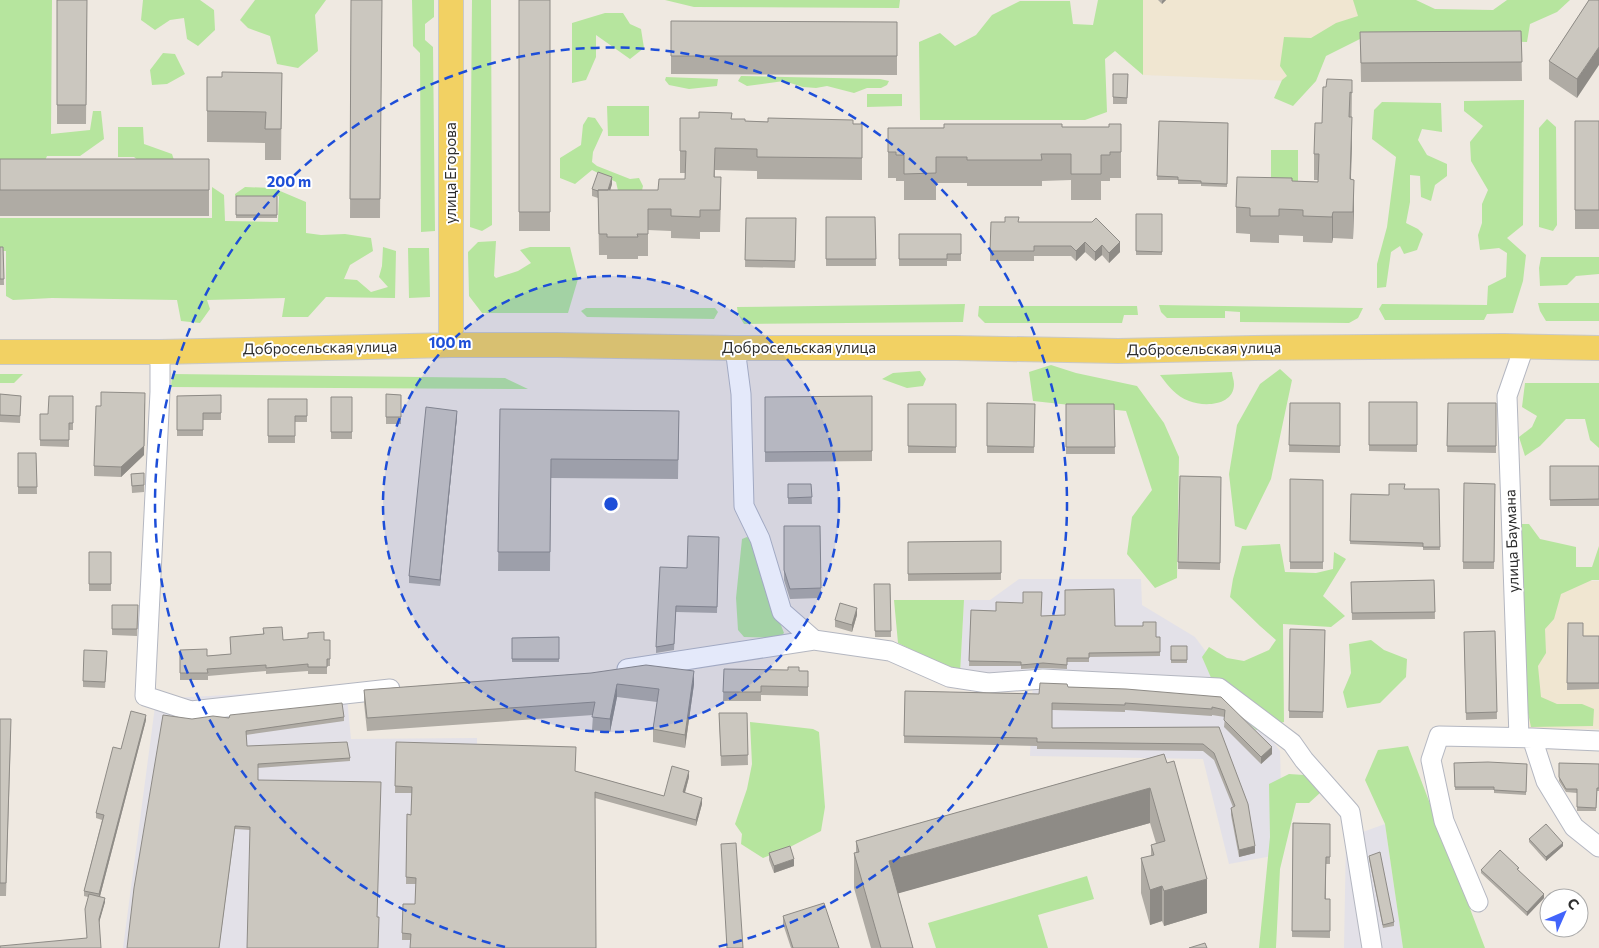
<svg xmlns="http://www.w3.org/2000/svg" width="1599" height="948" font-family="Commissioner,sans-serif">
<rect width="100%" height="100%" fill="#efe9e1"/>
<path fill="#e3e1e8" d="M1019 579H1141L1142 605 1195 637 1280 751 1283 854 1229 864 1203 759 1030 756 1033 678 960 674 964 600H990Z
M346 688 351 739 477 738 476 812 578 948H123L156 699Z
M1385 824 1403 948H1344L1346 838Z"/>
<path fill="#f0e6d1" d="M1143 0H1372L1358 16 1291 81 1143 75Z
M1529 580 1599 581V729L1527 728Z"/>
<path fill="#b6e59e" d="M0 0H52L51 134 90 130 93 111H101L104 139 80 156H47L44 163 0 162Z
M143 0H200L214 10 215 30 198 46 187 39 184 18 170 20 155 30 141 20Z
M255 0H326L315 15 318 51 298 68 277 64 270 36 248 28 240 20Z
M412 0H434V17L425 24V40L433 47 435 231 421 232 420 53 413 46Z
M472 0H491L492 225 482 231 470 227Z
M665 0H900L899 8 694 7Z
M1098 0H1143V75L1115 51 1105 59 1107 112 1085 120H920L919 42 940 33 955 46 976 35 992 15 1020 1H1070L1073 24 1093 25Z
M1353 0H1416L1435 9 1493 10 1507 0H1570L1557 12 1530 24 1527 42 1366 36 1326 56 1316 81 1293 106 1274 98 1282 80 1287 76 1280 66 1284 37 1311 38 1336 23 1358 16Z
M605 13H623L630 24 641 29 644 48 630 59 596 35V57L586 80 572 83V23Z
M163 53 175 54 185 74 167 84 152 85 150 70Z
M741 76 880 79 889 81 887 85 881 88H867L854 93 827 86 816 88 803 87 784 81 747 86 738 81Z
M666 77 718 79 717 86 689 89 669 85 665 80Z
M867 94H902V106L867 107Z
M1524 100 1523 225 1507 238 1526 255 1523 281 1513 313 1487 314 1484 320H1385L1379 309 1382 304 1487 305 1488 286 1506 277 1507 253 1499 248 1480 250 1478 235 1482 223V204L1488 190 1471 161 1470 142 1483 126 1464 111V101Z
M1382 102 1441 103 1442 132 1422 129 1418 140 1427 155 1447 164V176L1435 185 1431 201 1421 197 1420 176 1410 175V202L1406 223 1418 229 1423 234 1417 250 1404 254 1400 246 1391 252 1386 287 1377 288V264L1387 227 1396 157 1372 139 1374 110Z
M607 106H649V136H608Z
M588 117 595 118 603 130 593 152 592 162 597 166 630 179 639 178 643 186 641 195H619L616 182 592 170 575 184 560 178V158L581 145 583 125Z
M1547 119 1556 127 1557 225 1553 231 1539 227V128Z
M118 127H143L144 144 172 154 174 160 139 161 134 157H118Z
M1271 150H1298V191H1271Z
M212 187 224 195 225 221 278 222 279 196H235V194L245 187 273 188 306 202V233L321 235 345 234 371 238 373 251 350 265 344 279 357 280 371 292 388 287 379 277 382 266 383 247 396 251 395 298 326 297 308 317H282L285 298 207 300 210 309 200 323 181 321 177 300 52 298 13 300 6 296V251H0V218H212Z
M496 241 494 276 496 278 518 271 531 263 520 250 530 247H570L578 279 568 313H482L469 296 468 252 478 242Z
M408 248H429L430 297 409 298Z
M1541 257H1599V274L1576 276 1567 285 1540 286 1539 268Z
M1538 303H1599V321H1546L1540 311Z
M965 304 963 322 744 324 738 314 737 307Z
M1159 305 1363 308 1358 318 1349 323 1240 322V312L1225 311V318H1167L1161 312Z
M979 306H1137L1138 315H1124L1122 323H985L978 316Z
M586 308H715L718 312 714 319 587 317 581 311Z
M1051 365 1076 373 1137 386 1164 423 1179 457 1177 578 1155 588 1127 554 1132 517 1152 490 1126 411 1033 401 1029 372Z
M1280 369 1292 380 1271 479 1246 530 1235 526 1229 474 1237 425 1260 384Z
M920 371 926 379 923 386 907 388 882 379 893 373Z
M1232 372C1232 376 1234 380 1234 384 1234 406 1204 407 1189 401 1176 396 1168 386 1160 375Z
M0 374H23L14 383H0Z
M172 374 505 378 528 389 171 387Z
M1525 383H1599V448L1590 440 1585 419H1566L1540 446 1525 456 1519 437 1532 427 1537 416 1522 407Z
M1518 524H1529L1540 539 1576 547V567H1592L1599 546V580H1592L1561 594 1554 619 1545 629 1546 653 1538 666 1541 697 1557 704H1582L1594 709 1593 726 1531 727 1524 694Z
M747 537 752 539 768 591 784 633 779 638 744 637 738 630 736 598 742 539Z
M1280 544 1285 572 1316 573 1333 569 1334 552 1346 559 1323 596 1345 616 1331 627 1283 624 1284 722 1256 730 1219 696 1202 657 1209 647 1227 658 1244 661 1269 650 1276 640 1260 626 1230 597 1233 579 1242 546Z
M894 600H964L960 674 898 643Z
M1371 640 1384 650 1407 659 1406 677 1380 703 1347 708 1343 692 1351 673 1349 644Z
M750 722 813 729 819 732 825 807 821 831 788 848 763 858 741 844 742 834 735 824 747 789 752 764Z
M1408 746 1485 948H1403L1385 824 1365 780 1378 750Z
M1289 774 1304 775 1321 792 1309 803H1296L1280 869 1276 947V948H1259L1270 837 1269 784Z
M1087 876 1094 899 1038 915 1048 948H936L928 923Z"/>
<g fill="none" stroke-linecap="round" stroke-linejoin="round">
<defs>
<path id="minor" d="M735 348 741 394 744 506 760 539 782 612 814 640 890 651 949 677 988 683 1043 679 1219 688 1292 743 1304 760 1350 812 1372 948
M160 352V392L145 696 191 711 390 689
M627 669 814 640
M1519 737 1507 396 1524 347
M1532 738 1546 781 1574 827 1599 847
M1478 902 1444 821 1431 760 1439 736 1532 738 1599 741"/>
<path id="major" d="M451 0V345
M0 352H160L451 345H557L735 348H956L1118 351 1254 348 1504 346 1599 348"/>
</defs>
<use href="#minor" stroke="#b4b7c1" stroke-width="21"/>
<use href="#major" stroke="#c9c9c9" stroke-width="26"/>
<use href="#minor" stroke="#fff" stroke-width="19"/>
<use href="#major" stroke="#f2d163" stroke-width="24"/>
</g>
<path fill="#afaba4" d="M57 0H87L86 124H57Z
M351 0H382L380 218H350Z
M519 0H550V231H519Z
M1158 0H1166L1162 4Z
M1589 0 1577 98 1549 79V61Z
M671 21 897 22V75L671 74Z
M1521 31 1522 81 1361 82 1360 32Z
M282 73 281 160H265V143L207 142V77H222Z
M1128 74 1127 104H1113V97Z
M1352 80 1351 179 1354 206 1353 239 1333 238 1332 243 1303 242V236L1279 235V243L1250 242V234L1236 233V207L1292 181 1318 182V180H1314V154L1322 123 1326 87Z
M680 118 732 119 745 121 862 124V180L757 179V171L715 170V177L721 199 720 232H700V239L671 238V231L648 230V256H638V259H607V255H599L598 198 592 196V189L612 184 610 190H658L685 179V173H680Z
M1159 121 1228 123 1227 187 1201 186V184H1178V180H1157Z
M1575 121H1599V229H1575Z
M1121 124V178H1110V181H1101V200H1071V180L1042 181V186H967V183H936V200H904V181H896V178H888V128L1109 127Z
M0 159H209V216H0Z
M236 196H277V218H236Z
M1136 214H1162V255H1136Z
M826 217H875L876 266H826Z
M746 218H796L795 268 745 267Z
M991 222H1092L1120 252 1109 263 1102 255 1095 261 1085 252 1076 261 1071 256H1034V261H990Z
M899 234H961V261H947V266H899Z
M0 247H3L4 285H0Z
M0 394 21 396 20 423 0 422Z
M386 394 401 395V424H386Z
M221 395V420H203V436H177V396Z
M73 396V430H69V447L40 446V414H48Z
M872 396V461L765 462V397Z
M331 397H352V439H331Z
M268 399H307V422H295V443H268Z
M1369 402H1417V452L1369 451Z
M987 403 1035 404 1034 453H987Z
M1290 403H1340V453L1289 452Z
M1448 403H1496V453L1447 452Z
M908 404H956V453H908Z
M1066 404H1114L1115 454H1066Z
M500 409 679 411 678 479 551 478 550 571H498Z
M457 417 440 586 409 583V576Z
M18 453H36L37 494H18Z
M144 455 121 477 94 476V466Z
M1550 466H1599V506H1550Z
M144 473V492L132 493 131 474Z
M1180 476 1221 477 1220 570 1178 569Z
M1290 479 1323 480V569H1290Z
M1464 483 1495 484 1494 569H1463Z
M788 484H811L812 504H788Z
M1405 489H1439L1440 550H1423V547L1350 544 1351 494 1389 495Z
M784 526H820L821 598 790 599 784 580Z
M719 537 717 613 676 612 674 650 656 653V647L687 568Z
M1001 541V580L908 581V542Z
M89 552H111V591H89Z
M1434 580 1435 619 1352 620 1351 582Z
M874 584H890L891 637H875Z
M1023 603 1041 616 1115 626 1156 637H1160V656L1089 657V662H1067V669L1043 668 1021 669V666H969L971 610 996 611Z
M112 605H138L137 636 112 635Z
M857 615 852 632 835 627V620Z
M1568 623 1583 636H1599V689L1567 690Z
M263 628 283 640H330V666H327V674H308V671L266 674V671L208 676V680H180V650L207 656 231 654 230 637 263 634Z
M1290 629 1325 630 1323 718H1289Z
M1495 631 1497 719 1466 720 1464 632Z
M559 637V662H512V638Z
M1171 646H1187V663H1171Z
M107 658 105 688 83 687V681Z
M724 669 808 671V696L761 695V701H723Z
M591 673 694 684 685 748 653 742V729L657 702 617 697 610 732 592 730 593 715 367 731 364 703V690Z
M1068 687 1221 697 1272 754 1261 764 1224 727 1225 717 1212 715V716L1125 710V712L1052 710V728L1219 727 1255 853 1239 857 1231 815V808L1233 807 1214 760 1203 751 1037 749V746L904 743 905 691 1039 694Z
M719 713H747L748 765 721 766Z
M344 717V721L246 735 247 746 350 758V761L258 768V780L377 917 378 948 250 830 235 829 219 948H127L192 719Z
M0 719 11 732 6 896H0Z
M146 720 100 896 105 902 99 922 87 938 88 897 84 896V891L102 820 96 818V813L121 749Z
M396 742 575 771 664 796 689 777 685 793 702 804 696 826 595 798 410 940H402V933L415 904 416 884H406L407 814 411 815 412 793H395Z
M1164 754 1207 913 1164 926 1162 921 1150 925 1141 893V858L1151 856V845L1156 843 1150 823 898 893 913 948H871L854 888V853H856V841Z
M1454 763 1527 764 1526 795 1494 793V790H1455Z
M1559 763 1599 764V791H1597L1596 811H1577V793L1566 792 1559 781Z
M1293 823 1330 824V864H1326V899H1330V938L1292 937Z
M1529 839 1563 846 1546 861 1529 842Z
M769 853 794 866 774 873 769 860Z
M1369 856 1394 922V926L1383 928 1369 859Z
M1481 870 1519 871 1544 898 1527 916 1481 873Z
M783 916 839 948H791L783 924Z"/>
<path fill="#8e8b86" d="M1163 0H1166L1162 4V1Z
M1599 47V65L1577 98V79Z
M1352 117V143L1350 206V179Z
M612 177V184L607 201V194Z
M1354 180V206L1353 239V212Z
M1333 212V238L1332 243V217Z
M1085 242V252L1076 261V251Z
M1120 242V252L1109 263V253Z
M1102 245V255L1095 261V252Z
M145 402 144 455 121 477V467Z
M457 411V417L440 586V580Z
M857 608V615L852 632V625Z
M694 671V684L685 748V735Z
M617 684V697L610 732V719Z
M146 715V720L99 900V894Z
M1272 747V754L1261 764V757Z
M689 771V777L683 799V792Z
M1150 788V823L889 896V861Z
M702 798V804L696 826V820Z
M1563 843V846L1546 861V857Z
M1255 846V853L1239 857V850Z
M794 859V866L774 873V866Z
M1207 879V913L1164 926V891Z
M1162 886V921L1150 925V890Z
M1544 894V898L1527 916V912Z
M105 898V902L99 923V919Z"/>
<path fill="#cbc7bf" stroke="#8e8b86" d="M57 0H87L86 105H57Z
M351 0H382L380 199H350Z
M519 0H550V212H519Z
M1589 0H1599V47L1577 79 1549 61Z
M671 21 897 22V56H671Z
M1521 31 1522 62 1361 63 1360 32Z
M222 72 282 73 281 129H265L266 112 207 111V77H222Z
M1113 74H1128L1127 98 1113 97Z
M1327 79 1352 80V93L1350 92 1349 117H1352L1350 179 1354 180 1353 212H1333L1332 217 1303 216V210L1279 209V216H1250V208L1236 207 1237 177 1292 178V181L1318 182 1319 154H1314L1315 123H1322L1323 87H1326Z
M699 112 732 113 731 119H745V121L768 122V118L853 120V124H862V158L757 157V149L715 148 714 177H721L720 210H700V217L671 216V209H648V234H637L638 237H607V234H599L598 190H658L659 179H685L686 151H680V118H699Z
M1159 121 1228 123 1227 184 1201 183V181L1178 180V177L1157 176Z
M1575 121H1599V210H1575Z
M944 124H1062V127H1109V124H1121V152H1110V155H1101V174H1071V154H1041L1042 160H967V157H936V173L904 174V155H896V152H888V128H944Z
M0 159H209V190H0Z
M598 172 612 177 608 190H598V191L592 189Z
M236 196H277V215H236Z
M1136 214H1162V252L1136 251Z
M826 217H875L876 259H826Z
M1005 217H1019L1018 222H1092L1096 218 1120 242 1109 253 1102 245 1095 252 1085 242 1076 251 1071 246H1034V251H990L991 222H1005Z
M746 218H796L795 261 745 260Z
M899 234H961V254H947V259H899Z
M0 247H3L4 279H0Z
M101 392 145 393 144 446 121 467 94 466 96 406H101Z
M0 394 21 396 20 416 0 415Z
M386 394 401 395V417H386Z
M221 395V413H203V430H177V396Z
M49 396H73V423H69V440H40V414H48Z
M872 396V451L765 452V397Z
M331 397H352V432H331Z
M268 399H307V416H295V436H268Z
M1369 402H1417V445H1369Z
M987 403 1035 404 1034 447 987 446Z
M1290 403H1340V446L1289 445Z
M1448 403H1496V446H1447Z
M908 404H956V447L908 446Z
M1066 404H1114L1115 447H1066Z
M426 407 457 411 440 580 409 576Z
M500 409 679 411 678 460 551 459 550 552H498Z
M18 453H36L37 487H18Z
M1550 466H1599V499L1550 500Z
M144 473V485L132 486 131 474Z
M1180 476 1221 477 1220 563 1178 562Z
M1290 479 1323 480V562H1290Z
M1464 483 1495 484 1494 562H1463Z
M788 484H811L812 497 788 498Z
M1389 484H1405L1404 489H1439L1440 547H1423V543L1350 541 1351 494 1389 495Z
M784 526H820L821 588 790 589 784 570Z
M688 536 719 537 717 607 676 606 674 644 656 647 660 567 687 568Z
M1001 541V573L908 574V542Z
M89 552H111V584H89Z
M1434 580 1435 612 1352 613 1351 582Z
M874 584H890L891 631H875Z
M1114 589 1115 626H1143V622H1156V637H1160V652L1089 653V658H1067V665L1043 663 1021 665V662L969 661 971 610 996 611V602L1023 603V592H1042L1041 616 1065 615V590Z
M840 603 857 608 852 625 835 620Z
M112 605H138L137 629H112Z
M1568 623H1583V636H1599V683H1567Z
M282 627 283 640 308 638V633L324 632V640H330V659H327V667H308V664L266 668V665L207 669 208 673H180V650L207 649V656L231 654 230 637 264 634 263 628Z
M1290 629 1325 630 1323 712 1289 711Z
M1495 631 1497 712 1466 713 1464 632Z
M559 637V659H512V638Z
M1171 646H1187V660H1171Z
M84 650 107 651 105 682 83 681Z
M646 665 694 671 685 735 653 729 659 689 617 684 610 719 592 717 595 702 367 718 364 690 591 673Z
M788 667H799V671H808V687L761 686V692H723L724 669 788 670Z
M1040 683 1067 684 1068 687 1126 689 1221 697 1272 747 1261 757 1224 720 1225 710 1212 707V709L1125 703V705L1052 703V728L1219 727 1248 804 1255 846 1239 850 1231 808 1235 806 1214 753 1203 744 1037 742V738L904 736 905 691 1039 694Z
M342 703 344 717 246 731 247 746 347 742 350 758 258 764V780L381 782 377 917H379L378 948H247L250 827 235 826 219 948H127L134 888 163 715 192 719 213 716 229 718 230 715Z
M131 711 146 715 99 894 84 891 104 815 96 813 113 747 121 749Z
M719 713H747L748 755 721 756Z
M0 719H11L6 883H0Z
M396 742 576 747 575 771 664 796 672 766 689 771 683 792 702 798 696 820 595 792 596 948H410L411 934 402 933 403 904H415L416 878 406 877 407 814 411 815 412 787 395 786Z
M1164 754 1167 763 1174 761 1207 879 1164 891 1162 886 1150 890 1141 858 1154 855 1151 845 1165 841 1150 788 889 861 913 948H881L854 853 859 852 856 841Z
M1488 762 1527 764 1526 792 1494 790V787H1455L1454 763Z
M1559 763 1599 764V788H1597L1596 808 1577 807V789H1566L1559 777Z
M1293 823 1330 824V857H1326L1325 899H1330V931H1292Z
M1546 824 1563 843 1546 857 1529 839Z
M736 843 743 948H727L721 844Z
M790 846 794 859 774 866 769 853Z
M1500 850 1519 868 1517 869 1544 894 1527 912 1481 870Z
M1380 852 1394 922 1383 925 1369 856Z
M89 894 105 898 99 919 101 948H0V946L87 938 85 909Z
M824 903 839 948H793L783 916Z
M1205 943 1207 948H1189Z"/>
<circle cx="611" cy="504" r="228" fill="#1d4ed8" fill-opacity=".12"/>
<g fill="none" stroke="#1d4ed8" stroke-width="2.5" stroke-dasharray="9 6">
<circle cx="611" cy="504" r="228"/>
<path d="M505 947A456 456 0 1 1 717 947"/>
</g>
<g text-anchor="middle" stroke-width="4" stroke-linejoin="round" paint-order="stroke">
<g font-size="15" fill="#2e2e2e" stroke="#fff">
<text transform="translate(451 173) rotate(-90)" y="5">улица Егорова</text>
<text transform="translate(320 348) rotate(-1)" y="5">Добросельская улица</text>
<text x="799" y="353">Добросельская улица</text>
<text transform="translate(1204 349) rotate(-1)" y="5">Добросельская улица</text>
<text transform="translate(1512 541) rotate(-92)" y="5">улица Баумана</text>
</g>
</g>
<circle cx="611" cy="504" r="8" fill="#1d4ed8" stroke="#fff" stroke-width="2.5"/>
<g font-size="15" text-anchor="middle" font-weight="bold" fill="#1d4ed8" stroke="#fff" stroke-width="4" stroke-linejoin="round" paint-order="stroke">
<text x="289" y="187">200 m</text>
<text x="450" y="348">100 m</text>
</g>
<g transform="translate(1564 913) rotate(45)"><circle r="24" fill="#ffffff" stroke="#ababab"/>
<path d="M0-4L9 19L0 12L-9 19Z" fill="#4264fb"/>
<text y="-8" font-size="14" font-weight="bold" text-anchor="middle" fill="#2e2e2e">С</text>
</g>
</svg>
